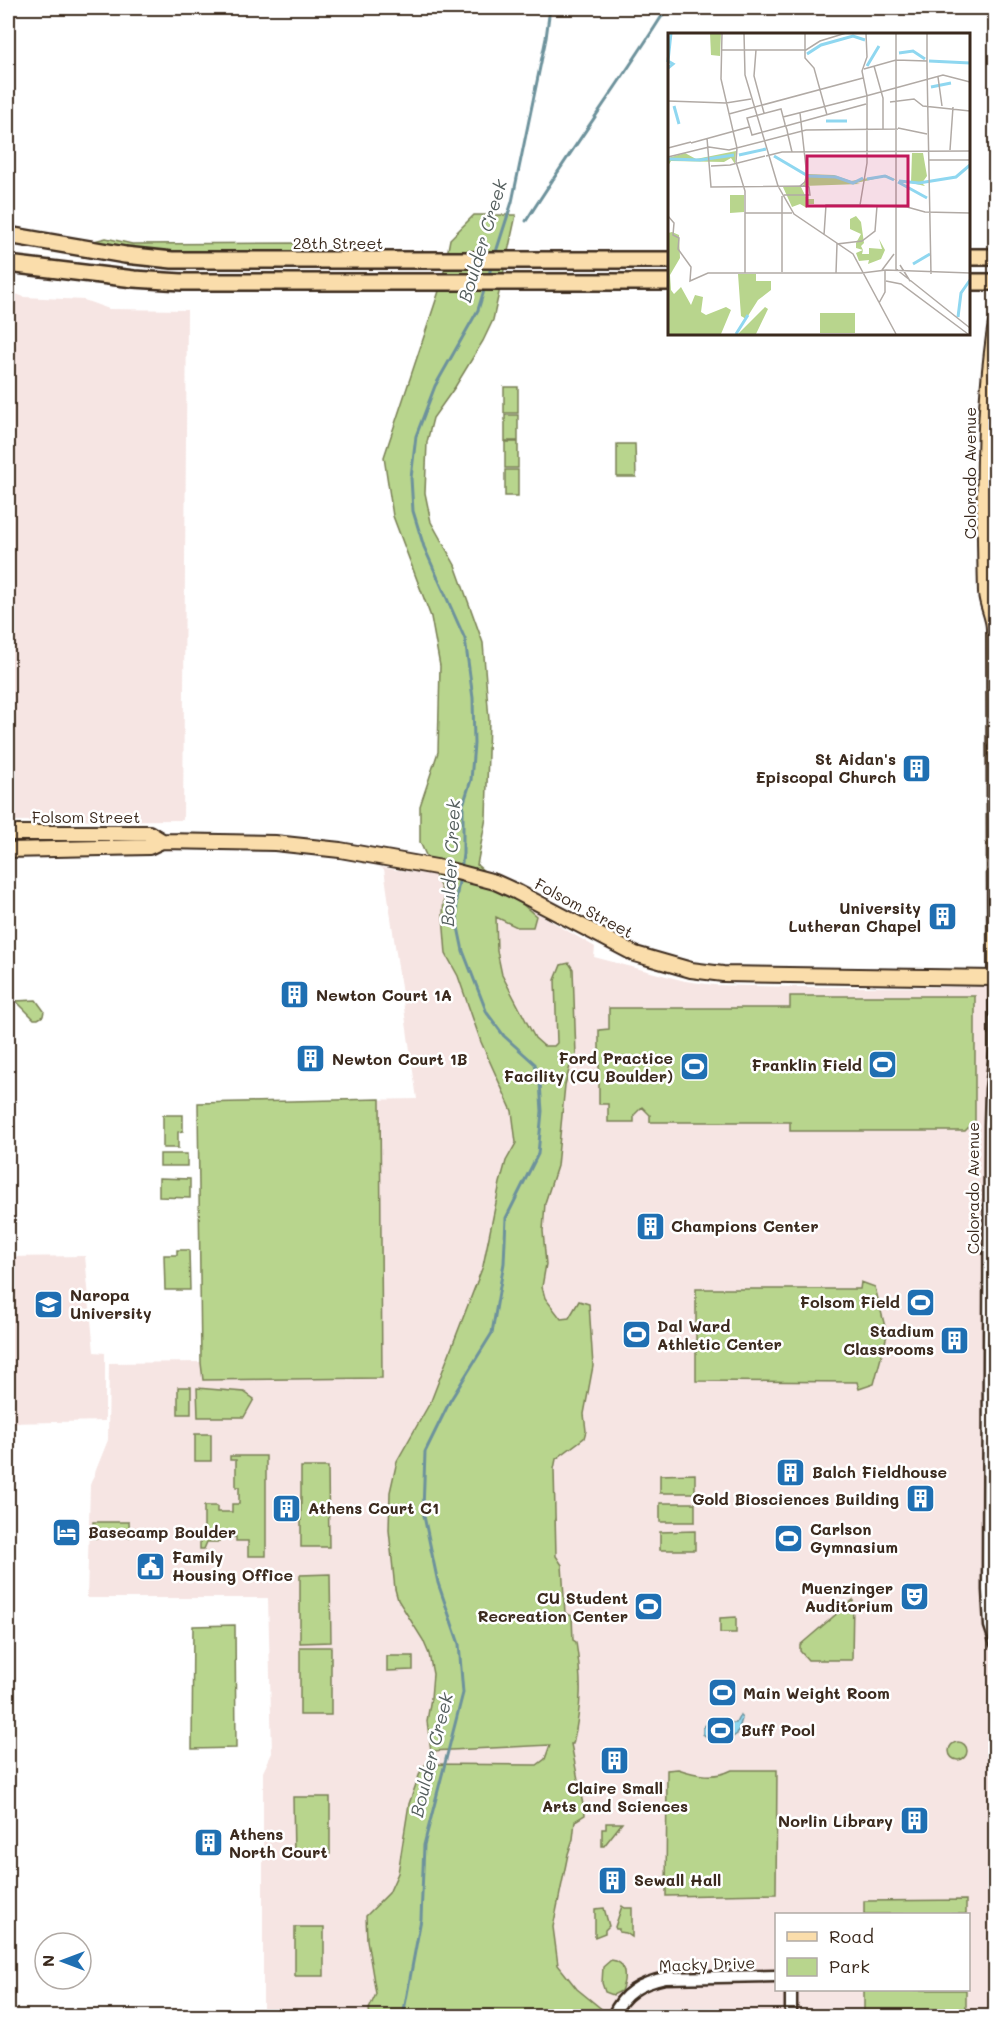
<svg xmlns="http://www.w3.org/2000/svg" width="1003" height="2024" font-family="Mali,sans-serif">
<rect width="100%" height="100%" fill="#fff"/>
<filter id="ink" filterUnits="userSpaceOnUse"><feTurbulence type="fractalNoise" baseFrequency=".0167" numOctaves="2"/><feDisplacementMap in="SourceGraphic" scale="12" xChannelSelector="R" yChannelSelector="G"/><feConvolveMatrix kernelMatrix="1 2 1 2 8 2 1 2 1" color-interpolation-filters="sRGB"/></filter>
<g filter="url(#ink)">
<path fill="#f6e5e3" fill-rule="evenodd" d="M8 291 24 297 84 300 109 309 187 310 183 820 8 821Z
M377 867 440 876 517 901 595 947 594 957 685 981 714 985 789 987H995V2016H263V1772L272 1753 268 1598H87L90 1485 108 1440 109 1363 201 1362 198 1103 417 1099 384 869ZM776 1914H968V1990H776Z
M85 1256 94 1352 105 1353V1421L8 1423V1257Z"/>
<path fill="#b8d58d" stroke="#7a8056" stroke-width="1.5" d="M474 215H516L493 320 483 341 455 387 433 418 427 442 425 493 431 522 455 565 483 643 489 720 486 818 477 865 536 916 533 927H517L496 917 497 951 502 975 535 1038 544 1046H554L557 1043 555 980 561 965 569 963 573 969 576 1055 570 1066 565 1085 557 1166 545 1203 543 1231 546 1264 542 1287 545 1298 561 1319 569 1318 579 1301 589 1304 593 1366 584 1414 586 1431 584 1438 556 1459 554 1469 556 1556 562 1565 565 1613 572 1616 573 1640 576 1642C582 1681 582 1705 573 1744H571L585 1815 575 1821 573 1839 568 1854 553 1927 558 1965 577 1989 604 2011 606 2016H370L369 2009 376 1994 367 1940 366 1916 389 1893 398 1873 409 1804 421 1770 426 1764 537 1765 545 1759 550 1745 431 1751 427 1721 431 1698 433 1674 429 1654 423 1640 398 1600 395 1589 389 1530 390 1492 397 1461 431 1401 483 1266 500 1183 506 1161 516 1143 512 1111 481 1042 458 976 446 954 443 916 444 895 420 842V806L438 752 440 666 431 617 393 516 384 457 442 282 450 239Z
M106 238 132 244 312 243 318 245 321 250 320 253 164 255 90 242Z
M504 387H518V413H504Z
M505 415H518V441H505Z
M505 442H518V468H505Z
M617 444H635L636 477H617Z
M505 470H518V496H505Z
M790 996H975V1121L965 1131H790V1122H650V1115L642 1107 634 1115V1122H608V1104H599V1030L609 1029V1008H790Z
M36 1000 44 1011 43 1016 38 1019H34L16 1001Z
M380 1099 382 1378 203 1380 201 1363 198 1103Z
M163 1115H183V1131L178 1132V1148H163Z
M160 1154H187V1166H160Z
M159 1178 190 1179V1198L159 1197Z
M177 1250H189L190 1290H165L164 1255H177Z
M861 1282 875 1287 887 1335 874 1384 859 1389 857 1382 696 1381V1289H860Z
M178 1387H191V1414H178Z
M197 1388 244 1392 254 1399 244 1417H198Z
M195 1434H211V1461H195Z
M230 1456H266V1556H248V1541H236V1537H219V1542H207L204 1549H200V1537H204V1506H217V1512H232V1504H239V1487H236V1460H230Z
M301 1467H328L329 1547H301Z
M695 1474V1493H660V1475Z
M660 1503H695V1522H660Z
M93 1522H129L130 1537 93 1538Z
M695 1531V1550H660V1532Z
M330 1574 331 1642 300 1643V1575Z
M853 1600 852 1660H808L800 1651V1645Z
M736 1617V1633H720V1618Z
M235 1625 236 1748 192 1749 193 1626Z
M300 1647H331V1715H300Z
M387 1656H413V1670L387 1671Z
M949 1751a9 9 0 1 1 18 0a9 9 0 1 1-18 0Z
M678 1769C696 1775 714 1779 732 1770H777L776 1894 666 1896 667 1770Z
M293 1797H330V1854L294 1855Z
M606 1823H622L604 1846H602V1829H606Z
M966 1900V1914H864V1901Z
M622 1906 625 1908H632V1937L626 1933 619 1932V1929H616L615 1927Z
M604 1908 609 1926 605 1930V1933L595 1937V1909Z
M295 1927H324V1976H295Z
M611 1960C627 1961 626 1979 621 1991L613 1995 605 1992 602 1983 603 1967Z
M864 1990H966V2016H864Z"/>
<path fill="#8fd7f0" stroke="#6d929c" stroke-width="1.5" d="M740 1715 742 1719 737 1734 724 1743H715L703 1734V1728L708 1722H713L721 1717 723 1723H736Z"/>
<g fill="none" stroke-linecap="round" stroke-linejoin="round">
<path stroke="#6d929c" stroke-width="3" d="M526 221C572 148 622 80 667 8
M495 255 512 202 546 38 550 8
M488 278 492 264
M461 870 463 854V805L471 780 474 744 473 698 465 639 424 547 413 511 411 478 416 436 435 386 478 310 485 287
M403 2016 421 1919 424 1845 463 1693 459 1644 438 1583 423 1511 425 1452 450 1401 492 1333 504 1263 506 1218 538 1154 542 1111 540 1083 535 1064 504 1036 487 1013 463 951 458 927 456 899 460 876"/>
<defs>
<path id="minor" d="M995 978V1052L991 1089 990 1125 988 1590 990 1626 996 1644
M791 1990V2016
M613 2016C623 1993 641 1983 665 1978L776 1976"/>
<path id="major" d="M8 833H149L162 841
M8 850 149 847 162 841 275 843 340 850 442 868 495 882 517 892 635 954 691 970 723 974 995 978 994 629C994 617 987 606 986 593 984 503 982 412 996 323"/>
<path id="highway" d="M8 235 125 255 172 260H670
M968 257H996
M8 264 134 279 182 282H670
M968 282H996"/>
</defs>
<use href="#minor" stroke="#3b2a1e" stroke-width="15"/>
<use href="#major" stroke="#3b2a1e" stroke-width="18"/>
<use href="#highway" stroke="#3b2a1e" stroke-width="20"/>
<use href="#minor" stroke="#fff" stroke-width="10"/>
<use href="#major" stroke="#faddab" stroke-width="14"/>
<use href="#highway" stroke="#faddab" stroke-width="15"/>
</g>
</g>
<defs>
<symbol id="building-square" viewBox="-11 -11 22 22"><rect x="-9" y="-9" width="18" height="18" rx="4" fill="#1f6fb2" stroke="#fff"/><path d="M-4-6H4V6H1V3H-1V6H-4ZM-2.5-4.3h1.7v1.8h-1.7ZM.8-4.3h1.7v1.8H.8ZM-2.5-1h1.7V.8h-1.7ZM.8-1h1.7V.8H.8Z" fill="#fff"/></symbol>
<symbol id="stadium-square" viewBox="-11 -11 22 22"><rect x="-9" y="-9" width="18" height="18" rx="4" fill="#1f6fb2" stroke="#fff"/><path d="M0-5a6.5 5 0 1 0 0 10a6.5 5 0 1 0 0-10ZM-3.5-1.8h7v3.6h-7Z" fill="#fff"/></symbol>
<symbol id="university-square" viewBox="-11 -11 22 22"><rect x="-9" y="-9" width="18" height="18" rx="4" fill="#1f6fb2" stroke="#fff"/><path d="M0-5L7-2L0 1L-7-2ZM-4 1L0 2.5L4 1V4Q0 6-4 4Z" fill="#fff"/></symbol>
<symbol id="hotel-square" viewBox="-11 -11 22 22"><rect x="-9" y="-9" width="18" height="18" rx="4" fill="#1f6fb2" stroke="#fff"/><path d="M-6-4.5h1.5V1H6V5H4.5V3h-9V5H-6ZM-4 0a1.8 1.8 0 1 1 3.6 0ZM.5 0V-2.5h3Q6-2.5 6 0Z" fill="#fff"/></symbol>
<symbol id="civic-square" viewBox="-11 -11 22 22"><rect x="-9" y="-9" width="18" height="18" rx="4" fill="#1f6fb2" stroke="#fff"/><path d="M-.6-6.5H3V-4.5H.6V-3L4-1V1h2V6H-6V1h2V-1L-.6-3ZM-1.2 2.5V6h2.4V2.5Z" fill="#fff"/></symbol>
<symbol id="theatre-square" viewBox="-11 -11 22 22"><rect x="-9" y="-9" width="18" height="18" rx="4" fill="#1f6fb2" stroke="#fff"/><path d="M-5-5.5Q0-4 5-5.5V0Q5 5 0 6Q-5 5-5 0ZM-3.3-2.5H-1v1.5H-3.3ZM1-2.5H3.3v1.5H1ZM-2.8 1Q0 5.5 2.8 1Z" fill="#fff"/></symbol>
</defs>
<g fill-rule="evenodd">
<use href="#building-square" x="900" y="752" width="33" height="33"/>
<use href="#building-square" x="926" y="900" width="33" height="33"/>
<use href="#building-square" x="278" y="978" width="33" height="33"/>
<use href="#building-square" x="294" y="1042" width="33" height="33"/>
<use href="#stadium-square" x="866" y="1048" width="33" height="33"/>
<use href="#stadium-square" x="678" y="1050" width="33" height="33"/>
<use href="#building-square" x="634" y="1210" width="33" height="33"/>
<use href="#stadium-square" x="904" y="1286" width="33" height="33"/>
<use href="#university-square" x="32" y="1288" width="33" height="33"/>
<use href="#stadium-square" x="620" y="1318" width="33" height="33"/>
<use href="#building-square" x="938" y="1324" width="33" height="33"/>
<use href="#building-square" x="774" y="1456" width="33" height="33"/>
<use href="#building-square" x="904" y="1482" width="33" height="33"/>
<use href="#building-square" x="270" y="1492" width="33" height="33"/>
<use href="#hotel-square" x="50" y="1516" width="33" height="33"/>
<use href="#stadium-square" x="772" y="1522" width="33" height="33"/>
<use href="#civic-square" x="134" y="1550" width="33" height="33"/>
<use href="#theatre-square" x="898" y="1580" width="33" height="33"/>
<use href="#stadium-square" x="632" y="1590" width="33" height="33"/>
<use href="#stadium-square" x="706" y="1676" width="33" height="33"/>
<use href="#stadium-square" x="704" y="1714" width="33" height="33"/>
<use href="#building-square" x="598" y="1744" width="33" height="33"/>
<use href="#building-square" x="898" y="1804" width="33" height="33"/>
<use href="#building-square" x="192" y="1826" width="33" height="33"/>
<use href="#building-square" x="596" y="1864" width="33" height="33"/>
</g>
<g text-anchor="middle" stroke-width="5" stroke-linejoin="round" paint-order="stroke">
<g font-size="16" fill="#3b2a1e" stroke="#fff">
<text x="338" y="249">28th Street</text>
<text transform="translate(970 473) rotate(-90)" y="6">Colorado Avenue</text>
<text x="86" y="823">Folsom Street</text>
<text transform="translate(584 908) rotate(28)" y="6">Folsom Street</text>
<text transform="translate(973 1188) rotate(-90)" y="6">Colorado Avenue</text>
<text transform="translate(707 1964) rotate(-2)" y="6">Macky Drive</text>
</g>
<g font-size="16" font-weight="bold" fill="#3b2a1e" stroke="#fff" text-anchor="start">
<text x="896" y="765" text-anchor="end">St Aidan's<tspan x="896" dy="18">Episcopal Church</tspan></text>
<text x="921" y="914" text-anchor="end">University<tspan x="921" dy="18">Lutheran Chapel</tspan></text>
<text x="316" y="1001">Newton Court 1A</text>
<text x="673" y="1064" text-anchor="end">Ford Practice<tspan x="673" dy="18">Facility (CU Boulder)</tspan></text>
<text x="332" y="1065">Newton Court 1B</text>
<text x="862" y="1071" text-anchor="end">Franklin Field</text>
<text x="671" y="1232">Champions Center</text>
<text x="70" y="1301">Naropa<tspan x="70" dy="18">University</tspan></text>
<text x="900" y="1308" text-anchor="end">Folsom Field</text>
<text x="657" y="1332">Dal Ward<tspan x="657" dy="18">Athletic Center</tspan></text>
<text x="934" y="1337" text-anchor="end">Stadium<tspan x="934" dy="18">Classrooms</tspan></text>
<text x="812" y="1478">Balch Fieldhouse</text>
<text x="899" y="1505" text-anchor="end">Gold Biosciences Building</text>
<text x="308" y="1514">Athens Court C1</text>
<text x="810" y="1535">Carlson<tspan x="810" dy="18">Gymnasium</tspan></text>
<text x="88" y="1538">Basecamp Boulder</text>
<text x="172" y="1563">Family<tspan x="172" dy="18">Housing Office</tspan></text>
<text x="893" y="1594" text-anchor="end">Muenzinger<tspan x="893" dy="18">Auditorium</tspan></text>
<text x="628" y="1604" text-anchor="end">CU Student<tspan x="628" dy="18">Recreation Center</tspan></text>
<text x="743" y="1699">Main Weight Room</text>
<text x="741" y="1736">Buff Pool</text>
<text x="615" y="1794" text-anchor="middle">Claire Small<tspan x="615" dy="18">Arts and Sciences</tspan></text>
<text x="893" y="1827" text-anchor="end">Norlin Library</text>
<text x="229" y="1840">Athens<tspan x="229" dy="18">North Court</tspan></text>
<text x="634" y="1886">Sewall Hall</text>
</g>
<g font-size="18" font-style="italic" fill="#545e5d" stroke="#fff">
<text transform="translate(483 241) rotate(-73)" y="6">Boulder Creek</text>
<text transform="translate(451 863) rotate(-87)" y="6">Boulder Creek</text>
<text transform="translate(432 1755) rotate(-76)" y="6">Boulder Creek</text>
</g>
</g>
<g transform="translate(668 33)">
<rect width="302" height="302" fill="#fff"/>
<path d="M42 0H53L52 23 43 22ZM68 118 67 131 63 125 56 129 3 128 0 133V125L17 120 28 126ZM244 120H255L259 143 254 150 257 153 243 150ZM138 141 166 142 183 148 218 142 230 148 216 144 188 150 192 151 135 153ZM115 154H133L139 166H146V171H139V175L132 171 124 174ZM62 162H76V179L62 180ZM188 183 193 189 196 210 193 213 195 217 194 221H201V215L214 216 211 206 217 217 213 226 200 231 201 227 191 228 188 220 195 217 188 215V210L193 201 182 196V186ZM4 199 11 202 12 225 2 242 3 257 6 261 13 254 23 272 27 262 35 264 33 279 38 282 58 274 63 277 53 301H0V200ZM70 241H88V248H103V257L90 267 78 286 73 283ZM97 274 100 276 88 301H70ZM152 280H187V300H152Z" fill="#b8d58d"/>
<path fill="none" stroke="#8fd7f0" stroke-width="3" d="M231 20 245 18 257 26M139 21 153 12 185 3 197 7M261 28 302 30M199 33 211 13M0 35 5 31 0 28 3 0M263 54 283 50M6 73 11 91M158 88H179M71 122 98 116M106 123 140 143 168 144 185 150 195 145M1 126 32 127 66 122M199 146 217 143 226 147M231 148 251 150 288 144 302 132M230 149 259 165M245 231 262 221M290 284 293 260 302 247M68 301 80 282"/>
<path fill="none" stroke="#b1aaa5" stroke-width="1.5" d="M54 0 53 46 69 115 68 129 77 158V240M76 0 77 42 110 153 126 181 185 221 228 301M137 0V25L146 35 159 82M198 0 199 24 194 38 199 63V130L192 172 241 174M228 0V236L302 295M54 17H138L152 8 178 0M88 17 86 43 96 80M206 33 215 65V96M259 34 263 241M196 36 228 27 259 28M259 36V0M270 44 274 73M198 63 275 42 302 49M0 68 58 70 83 66M222 69 246 66 255 73 302 78M132 80 138 135V148L132 153M61 81 195 45M115 84 198 63M230 95 259 101M39 105 43 154 137 153M23 110 81 94M0 115 23 109M282 117 285 74M124 119 120 102 119 97 118 94 117 93V91L113 76 79 85 84 102 117 93H118L165 80 198 71M98 123 114 119 302 118M0 124 41 114 61 117 138 97 230 96M261 127H302M43 133 62 132 97 123M116 162H142L141 154 135 153M239 174 257 179 302 180M77 180H124M0 183 6 190 5 202 11 205 10 216 23 234 22 248 40 240H194M156 202 158 172H192M232 232 242 248M214 237 226 221M114 239V163M168 240 169 211 194 208 207 198 209 173M194 240 218 237 302 240M218 248 233 251 300 301M211 270 217 259V237"/>
<path fill="#c2185b" fill-opacity="0.15" stroke="#c2185b" stroke-width="3" d="M139 123H240V173H139Z"/>
<rect width="302" height="302" fill="none" stroke="#3b2a1e" stroke-width="3"/>
</g>
<rect width="1003" height="2024" fill="none" stroke="#fff" stroke-width="30"/>
<rect x="15" y="15" width="973" height="1994" fill="none" stroke="#3b2a1e" stroke-width="2" filter="url(#ink)"/>
<rect x="775" y="1913" width="195" height="78" fill="#ffffff" stroke="#b1aaa5" stroke-width="1.5"/>
<rect x="787" y="1932" width="30" height="9" fill="#faddab" stroke="#b1aaa5" stroke-width="1.5"/>
<text x="829" y="1943" font-size="18" fill="#3b2a1e">Road</text>
<rect x="787" y="1958" width="30" height="18" fill="#b8d58d" stroke="#b1aaa5" stroke-width="1.5"/>
<text x="829" y="1973" font-size="18" fill="#3b2a1e">Park</text>
<g transform="translate(63 1961) rotate(270)"><circle r="28" fill="#ffffff" stroke="#b1aaa5" stroke-width="1.5"/>
<path d="M0-4.5L10 22L0 15L-10 22Z" fill="#1f6fb2"/>
<text y="-9" font-size="16" font-weight="bold" text-anchor="middle" fill="#3b2a1e">N</text>
</g>
</svg>
